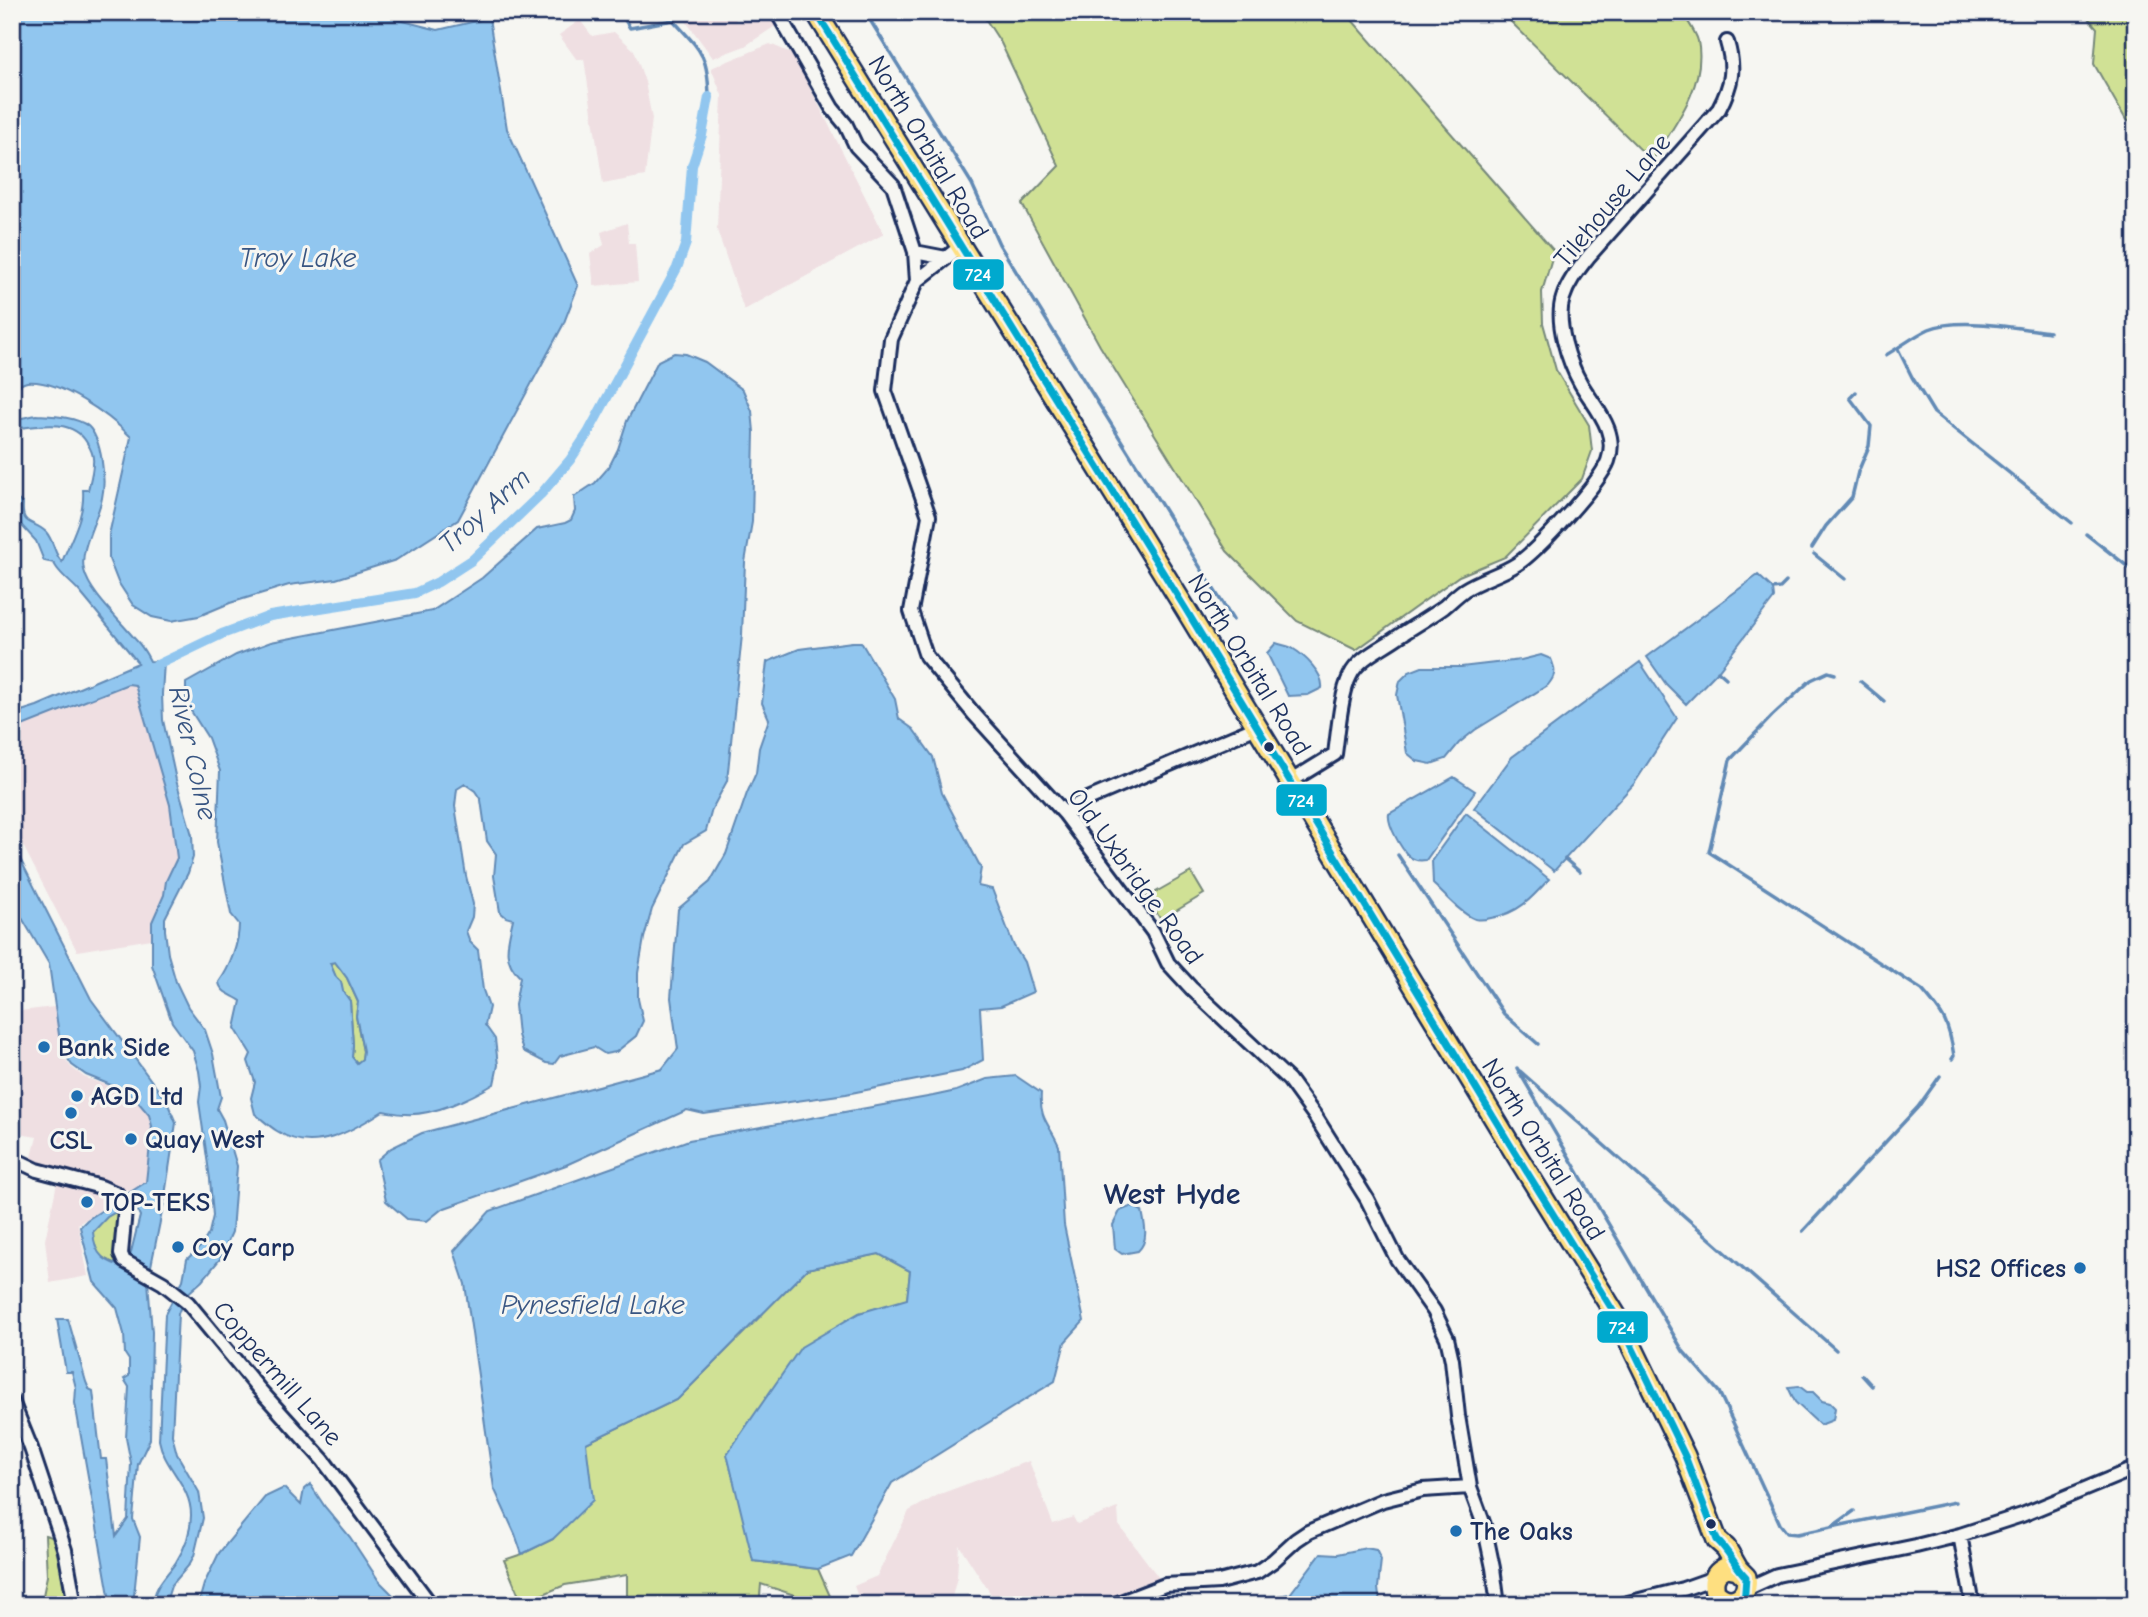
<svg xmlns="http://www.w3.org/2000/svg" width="2148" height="1617" font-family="'Comic Neue',sans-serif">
<rect width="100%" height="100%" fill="#f6f6f2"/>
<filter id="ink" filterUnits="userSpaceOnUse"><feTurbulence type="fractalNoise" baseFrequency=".0143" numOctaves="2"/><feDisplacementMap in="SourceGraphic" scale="14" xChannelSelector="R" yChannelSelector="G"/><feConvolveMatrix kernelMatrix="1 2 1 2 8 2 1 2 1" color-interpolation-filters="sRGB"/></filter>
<g filter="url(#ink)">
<path fill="#efdfe2" d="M679 12H731L737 22 757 12H769L777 25 745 46 713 58Z
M580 20 592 36 614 32 634 50 645 82 652 119 645 176 603 184 584 59 577 60 559 35Z
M770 44 793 54 884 234 744 310 717 230 722 95 711 68Z
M627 223 629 243H635L638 282 594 286 590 254 604 245 601 232Z
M128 683 136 685 170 805 177 858 166 881 164 895 152 922V939L77 951 12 824V730Z
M54 1007 62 1054 71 1067 84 1077 123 1091 143 1107 148 1115 152 1126 146 1182 131 1191 31 1161 37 1137 25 1135 12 1125V1012Z
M57 1183 106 1189 114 1202 78 1224 88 1276 50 1283 45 1240Z
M1029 1461 1053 1524 1073 1517 1077 1524 1118 1508 1119 1525 1159 1578 1093 1605H998L959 1545 957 1577 950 1605H861L854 1586 877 1576 909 1511 940 1494Z"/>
<path fill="#d0e195" stroke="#76887a" stroke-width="2" d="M981 12H1345L1554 251 1542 292 1543 323 1556 370 1589 425 1592 451 1582 479 1505 557 1459 576 1356 650 1297 621 1227 551 1100 346 1022 204 1059 166 1001 43Z
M1501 12H1682C1687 21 1696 32 1698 41 1707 85 1674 126 1652 161Z
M2083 12H2136V124L2126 120 2094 64 2097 28Z
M1191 872 1204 894 1161 920 1147 897Z
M335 962 347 978 358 1002 356 1017 363 1051 362 1060 357 1063 352 1057 353 1045 350 1001 342 991 341 982 336 978 330 963Z
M120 1209 117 1255 120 1265C100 1259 94 1254 92 1232L107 1217Z
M879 1254 910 1271 907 1300 859 1313 753 1561 818 1569 834 1605H825L761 1584 760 1596 766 1605H627V1575L565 1585 522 1603 504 1560 522 1554 553 1539 586 1443 678 1399 807 1269Z
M45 1535 52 1537C60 1559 63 1581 67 1605H41L47 1576Z"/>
<path fill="#91c6ef" stroke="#628ab5" stroke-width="2" fill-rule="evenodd" d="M12 12H368L438 30 489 18 507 129 578 286 563 325 458 520 396 560 336 579 289 585 230 603 199 616 171 621 152 617 133 605 118 582 109 559V535L131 437C109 415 60 379 27 382 22 383 17 387 12 389Z
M674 353 686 354 705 362 743 390 752 411 754 432 752 522 745 562 742 635 727 781 712 809 706 831 684 844 652 909 644 938 638 973V999L643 1021 636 1036 616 1052 605 1054 594 1047 560 1056 554 1064 546 1063 523 1051 518 1035 515 1005 520 977C501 959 508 942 513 919L506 917 500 912 494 876 496 854 487 841 481 800 475 791 465 784 457 789 455 806 466 876 473 904 472 917 466 931 470 942 478 950 483 990 489 1007 485 1025 495 1039 498 1065 494 1084C471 1098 433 1116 405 1114 398 1114 390 1112 383 1111 352 1131 313 1155 277 1131 269 1126 263 1120 255 1114L251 1098 255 1082 248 1061 251 1054 235 1028 241 1001C233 995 220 993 219 982 230 967 239 943 239 924L231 914 217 842 220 771 208 738 186 703V683L236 655 271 642 432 611 482 578 537 529 565 523 571 520 575 511 574 497 595 483 609 467 618 449 627 421 658 361ZM335 962 347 978 358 1002 356 1016 363 1051 362 1059 357 1063 352 1057 353 1045 350 1001 343 991 341 982 336 977 330 963Z
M36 415C51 416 75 416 88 426 102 439 106 480 102 498 98 519 79 549 84 570 89 593 120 620 135 639 141 645 146 653 150 661L164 662 162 694 163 720 176 780 192 835 193 857 188 873 165 918V930L168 954 176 982 188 1007 205 1030 213 1054 221 1097 217 1109 223 1120 237 1166 232 1232 220 1259 202 1281 185 1296 178 1314 172 1435 177 1454 199 1492 203 1518 194 1556 189 1565 171 1586 165 1605H153C154 1585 166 1577 176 1562 185 1548 191 1532 191 1515 191 1485 164 1468 159 1440L165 1314 183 1280 187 1259 202 1245 209 1233 213 1216 210 1179 199 1102 201 1086 199 1071 193 1051 172 1022 152 965V922L164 895 166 881 177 858 170 805 135 685 128 684 12 730V714L37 706 138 663C119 639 99 615 79 591 72 583 57 572 54 563L44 561 36 541 12 515V495L23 504C21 527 34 520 46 532 54 541 54 554 62 562 71 538 85 516 83 490H88C90 481 93 472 93 463 94 456 91 449 87 443 72 417 37 426 12 429V420Z
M1758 575 1773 589 1774 598 1718 671 1686 704 1666 684 1647 657Z
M852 642H861L895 699 899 719 913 729 933 757 942 793 981 868 978 886 992 889 1014 946 1024 962 1033 992 1001 1006 980 1008 983 1060 962 1071 846 1094 704 1114 687 1110 566 1165 442 1209 427 1221 407 1219 386 1201 377 1160 391 1148 422 1133 662 1069 678 1049 671 998 678 909 710 882 726 854 747 793 756 773 759 748 769 719 762 703 767 662 799 649Z
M1276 643C1281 645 1288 646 1292 648 1304 655 1324 674 1322 688L1308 695 1288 696 1267 653Z
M1541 655 1551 659C1556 671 1556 675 1548 685L1475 730 1459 743 1446 759 1431 764 1417 761 1407 753 1397 695 1400 681 1409 672 1422 667H1461L1521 660Z
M1640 662 1677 718 1634 784 1554 871 1474 808 1512 757Z
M1454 777 1475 791 1426 860C1420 861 1414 861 1409 856 1401 849 1387 824 1389 814Z
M1466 813 1549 879C1532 898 1518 914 1491 918 1487 919 1479 920 1475 919 1462 915 1443 893 1433 884L1432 860Z
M12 843 91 999 167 1102 176 1123 164 1202 148 1281 152 1332 150 1439 138 1464 133 1519 140 1537 133 1605H109V1595L75 1403 76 1388 72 1372H66L57 1319H68L86 1382 89 1389 93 1391 101 1459H106L116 1536 128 1519 131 1463 126 1438 129 1387 124 1379 129 1376V1360L125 1354 124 1334 117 1308 94 1282 80 1227 87 1220 146 1182 152 1126 149 1115 134 1097 123 1090 86 1075 72 1065 64 1053 59 1035 49 964 12 901ZM130 1204 135 1205 140 1216 127 1268C105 1261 95 1258 93 1232L107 1217Z
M1016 1076 1041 1093C1039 1120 1050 1124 1059 1146L1064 1225 1084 1321 1065 1342 1055 1381 892 1483 851 1556 818 1569 753 1561 727 1454 801 1347 859 1313 907 1299 910 1271 879 1254 807 1269 678 1399 586 1443 593 1500 553 1539 522 1554 515 1534 494 1488 465 1284 454 1251 490 1211 689 1140 933 1096 956 1091 987 1079Z
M1132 1206 1142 1211C1145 1225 1149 1241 1138 1251L1122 1254 1115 1249 1113 1225 1120 1211Z
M1799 1386 1807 1392H1813L1822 1401 1830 1403 1835 1408 1833 1420 1820 1425 1795 1402 1788 1387Z
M310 1484 325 1507 350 1537 379 1581 403 1605H198L204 1584 219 1553 265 1497 284 1488 301 1505 304 1489Z
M1366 1548 1376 1550 1381 1560 1378 1588 1380 1605H1216L1290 1594 1321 1553 1338 1554Z"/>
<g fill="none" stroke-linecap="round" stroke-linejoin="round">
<path stroke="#628ab5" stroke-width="3.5" d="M620 12 630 28 673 20C701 51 708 54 709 97
M865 12 972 184 999 244 1233 620
M1898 349 1912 377 1934 413 2072 523
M1886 355C1900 347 1914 336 1929 329 1958 317 2018 328 2049 332
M2086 534 2136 573
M1812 548 1826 526 1852 497 1858 472 1869 446 1871 426 1850 398 1856 392
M1814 554 1845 579
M1773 589 1780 588 1786 582
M1718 671 1726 678
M1835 674 1828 672 1811 680 1772 716 1730 760 1709 852 1922 990C1944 1015 1949 1023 1954 1056L1952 1059
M1860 681 1884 701
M1398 855 1504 1014 1538 1044
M1565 859 1580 872
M1517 1068 1683 1351 1719 1392 1780 1524 1787 1533 1797 1534 1955 1502
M1520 1071 1836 1350
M1803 1231 1918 1107 1940 1076
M1862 1375 1872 1386
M1833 1526 1854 1511"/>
<path stroke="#91c6ef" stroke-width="10" d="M153 667 222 634 270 616 415 593 438 582 472 560 541 494 570 460 588 433 677 268 686 243 692 166 702 135 709 97"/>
<defs>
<path id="minor" d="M777 12 832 108 846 125 856 146 893 185 915 252 917 281
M960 247 917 281 891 339 885 391 929 516 911 611 926 656 974 714 1065 814 1153 932 1168 963 1192 989 1289 1080 1315 1116 1367 1199 1397 1259 1434 1311 1447 1338 1452 1360 1458 1416 1470 1487 1484 1525 1493 1568 1498 1605
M915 252 946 258
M1291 781 1335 754C1338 733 1341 693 1350 676 1358 658 1384 647 1399 636 1414 626 1430 617 1444 607 1451 601 1457 595 1464 590 1481 579 1500 575 1517 564 1537 551 1600 483 1608 461 1619 431 1595 408 1581 384 1569 363 1555 322 1563 298 1568 282 1578 270 1588 257L1719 109C1732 84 1735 69 1727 42
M1065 814 1076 805 1088 799 1257 727
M12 1158 37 1170 101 1187 117 1194 125 1210 121 1254 124 1261 163 1283 188 1303 259 1389 323 1460 431 1605
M12 1401 31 1448 65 1550 75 1605
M1960 1535 1973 1605
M1746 1589 1777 1575 1916 1546 1960 1535 2022 1515 2136 1468
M1113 1605 1165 1585 1219 1582 1257 1572 1273 1561 1296 1540 1308 1532 1383 1500 1423 1490 1470 1487
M1620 1605 1683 1589 1714 1578"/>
<path id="primary" d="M816 12 1185 608 1514 1151 1620 1322 1685 1456 1717 1540 1726 1548 1738 1569 1746 1577C1750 1598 1729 1608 1715 1592 1712 1580 1715 1572 1727 1567L1738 1569"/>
</defs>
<use href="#minor" stroke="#1b2f5e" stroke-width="18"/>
<use href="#primary" stroke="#1b2f5e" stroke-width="24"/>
<use href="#minor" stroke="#f6f6f2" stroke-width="12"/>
<use href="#primary" stroke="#fedf80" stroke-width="19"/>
<defs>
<path id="bus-1" d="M816 12 1185 608 1514 1151 1620 1322 1685 1456 1717 1540C1729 1551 1735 1566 1746 1577L1744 1605"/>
</defs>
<use href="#bus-1" stroke="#f6f6f2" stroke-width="12"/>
<use href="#bus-1" stroke="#00a9ce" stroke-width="7"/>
</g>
</g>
<g fill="#1b2f5e" stroke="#f6f6f2" stroke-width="2.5">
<circle cx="1269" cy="747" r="6"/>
<circle cx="1711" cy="1524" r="6"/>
</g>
<g fill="#1f6fb2" stroke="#f6f6f2" stroke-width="2.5">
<circle cx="44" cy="1047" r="7"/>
<circle cx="77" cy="1096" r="7"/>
<circle cx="71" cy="1113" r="7"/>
<circle cx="131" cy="1139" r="7"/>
<circle cx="87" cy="1202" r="7"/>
<circle cx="178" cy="1247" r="7"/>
<circle cx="2080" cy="1268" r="7"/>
<circle cx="1456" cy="1531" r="7"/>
</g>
<g text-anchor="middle" stroke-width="6" stroke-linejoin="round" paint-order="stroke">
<g font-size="26" fill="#1b2f5e" stroke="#f6f6f2">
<text transform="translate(929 147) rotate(59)" y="9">North Orbital Road</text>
<text transform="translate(1612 200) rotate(-50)" y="9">Tilehouse Lane</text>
<text transform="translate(1250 664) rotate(58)" y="9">North Orbital Road</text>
<text transform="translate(1136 876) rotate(54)" y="9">Old Uxbridge Road</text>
<text transform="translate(1544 1149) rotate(58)" y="9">North Orbital Road</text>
<text transform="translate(278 1373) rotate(49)" y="9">Coppermill Lane</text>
</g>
<g font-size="26" font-weight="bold" fill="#1b2f5e" stroke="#f6f6f2" text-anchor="start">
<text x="58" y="1056">Bank Side</text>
<text x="91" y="1105">AGD Ltd</text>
<text x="145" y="1148">Quay West</text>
<text x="71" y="1149" text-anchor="middle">CSL</text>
<text x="101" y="1211">TOP-TEKS</text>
<text x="192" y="1256">Coy Carp</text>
<text x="2066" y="1277" text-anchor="end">HS2 Offices</text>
<text x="1470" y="1540">The Oaks</text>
</g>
<g font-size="28" font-style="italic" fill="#385582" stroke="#f6f6f2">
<text x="298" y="267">Troy Lake</text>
<text transform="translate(484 510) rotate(-42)" y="10">Troy Arm</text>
<text transform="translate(194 753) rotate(77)" y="10">River Colne</text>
<text x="593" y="1314">Pynesfield Lake</text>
</g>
<g font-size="30" font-weight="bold" fill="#1b2f5e" stroke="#f6f6f2">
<text x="1172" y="1204">West Hyde</text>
</g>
</g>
<g stroke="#f6f6f2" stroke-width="2.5">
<rect x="952" y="258" width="53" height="33" rx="7" fill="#00a9ce"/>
<rect x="1275" y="783" width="53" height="34" rx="7" fill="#00a9ce"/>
<rect x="1596" y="1310" width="53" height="34" rx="7" fill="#00a9ce"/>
</g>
<g font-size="19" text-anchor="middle" font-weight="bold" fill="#fff">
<text x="978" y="281">724</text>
<text x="1301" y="807">724</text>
<text x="1622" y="1334">724</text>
</g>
<rect width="2148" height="1617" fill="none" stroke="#f6f6f2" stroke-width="42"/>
<rect x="21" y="21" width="2106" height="1575" fill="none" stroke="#1b2f5e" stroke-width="2.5" filter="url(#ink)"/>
</svg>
